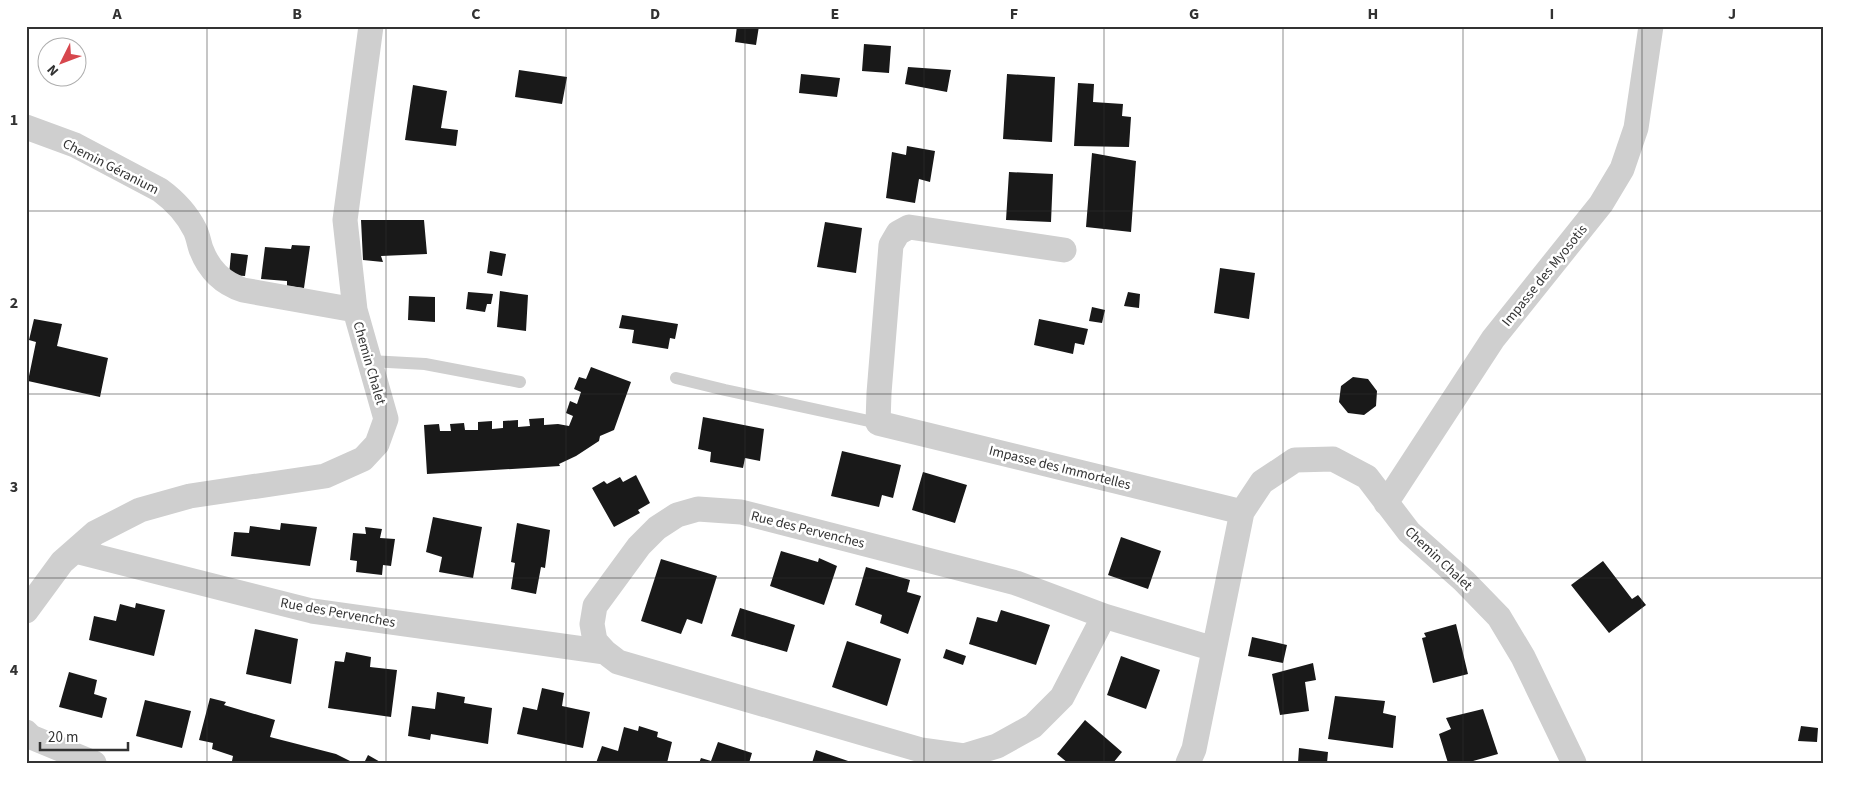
<svg xmlns="http://www.w3.org/2000/svg" width="1849" height="789" font-family="'Source Sans 3',sans-serif">
<rect width="100%" height="100%" fill="#fff"/>
<path fill="#191919" d="M737 26H759L756 45 735 42Z
M864 44 891 46 889 73 862 71Z
M908 67 951 70 947 92 905 84Z
M519 70 567 77 562 104 515 97Z
M801 74 840 78 837 97 799 93Z
M1007 74 1055 77 1052 142 1003 139Z
M1078 83 1094 84 1093 102 1123 104 1122 116 1131 117 1129 147 1074 146Z
M413 85 447 91 441 128 458 130 456 146 405 140Z
M907 146 935 151 930 182 919 179 915 203 886 198 892 152 906 155Z
M1092 153 1136 161 1131 232 1086 227Z
M1009 172 1053 174 1051 222 1006 220Z
M361 220H424L427 254 381 256 383 262 363 260Z
M825 222 862 228 856 273 817 267Z
M292 245 310 246 304 288 287 286V281L261 279 265 247 291 249Z
M490 251 506 254 502 276 487 273Z
M231 253 248 255 245 276 229 275Z
M1220 268 1255 273 1249 319 1214 313Z
M500 291 528 295 526 331 497 327Z
M468 292 493 294 491 304H487L485 312 466 309Z
M1128 292 1140 294 1139 308 1124 306Z
M409 296 435 297V322L408 320Z
M1092 307 1105 310 1102 323 1089 321Z
M622 315 678 324 675 339 670 338 668 349 632 343 634 330 619 328Z
M34 319 62 324 57 346 108 358 100 397 28 381 36 342 29 340Z
M1039 319 1088 329 1084 345 1075 343 1073 354 1034 345Z
M591 367 631 382 614 430 600 436 599 441 576 456 559 464 560 466 427 474 424 425 439 424 440 431H451L450 424 464 423 465 430H478V422L492 421V429L503 428V421L518 420V427L530 426 529 419 544 418V425L558 424 569 426 573 416 566 413 570 401 577 404 581 392 574 389 579 377 586 379Z
M1353 377 1368 379 1377 391 1376 406 1364 415 1348 413 1339 402 1341 386Z
M703 417 764 429 760 461 745 458 743 468 710 462 711 452 698 449Z
M842 451 901 465 893 498 882 495 879 507 831 496Z
M923 472 967 485 955 523 912 510Z
M636 475 650 503 638 510 640 513 614 527 592 488 604 481 607 484 620 477 623 482Z
M433 517 482 527 473 578 439 572 442 557 426 552Z
M281 523 317 527 310 566 231 556 234 532 249 533 250 526 280 530Z
M517 523 550 530 545 568 541 567 536 594 511 589 515 563 511 562Z
M365 527 382 529 380 538 395 539 391 566 383 565 382 575 356 572 357 561 350 560 353 533 366 534Z
M1121 537 1161 551 1148 589 1108 575Z
M781 551 818 562 819 558 837 566 824 605 770 586Z
M661 559 717 576 702 624 687 619 681 634 641 621Z
M1603 561 1632 599 1638 595 1646 605 1609 633 1571 585Z
M866 567 910 580 907 592 921 596 908 634 880 623 882 615 855 605Z
M136 603 165 610 154 656 89 640 94 616 116 621 120 604 135 608Z
M740 608 795 625 787 652 731 636Z
M1001 610 1050 625 1036 665 969 644 977 617 997 622Z
M1456 624 1468 674 1433 683 1422 638 1426 637 1424 633Z
M255 629 298 639 291 684 246 674Z
M1252 637 1287 645 1283 663 1248 656Z
M847 641 901 659 887 706 832 687Z
M946 649 966 656 963 665 943 658Z
M346 652 371 657 370 667 397 670 391 717 328 708 335 661 344 662Z
M1121 656 1160 670 1146 709 1107 695Z
M1313 663 1316 680 1305 682 1309 711 1280 715 1272 674Z
M69 672 97 680 94 694 107 698 102 718 59 707Z
M542 688 564 693 562 706 590 712 583 748 517 734 523 707 537 710Z
M437 692 465 697 464 703 492 708 488 744 431 734 430 740 408 736 412 706 435 709Z
M1335 696 1385 701 1383 713 1396 716 1393 748 1328 739Z
M210 698 226 702 224 705 275 720 270 737 336 754 354 763 232 761 233 756 212 749 213 743 199 740Z
M145 700 191 711 182 748 136 736Z
M1483 709 1498 754 1466 763H1448L1439 734 1451 729 1446 718Z
M1085 720 1122 752 1113 763H1068L1057 754Z
M639 726 658 732 657 737 672 742 667 763H596L602 746 618 751 624 727 638 731Z
M1801 726 1818 728 1817 742 1798 741Z
M718 742 752 753 749 763H699L701 758 711 761Z
M1299 748 1328 752 1327 763H1298Z
M816 750 851 762V763H812Z
M368 755 382 763H364Z"/>
<g fill="none" stroke-linecap="round" stroke-linejoin="round">
<path stroke="#cfcfcf" stroke-width="12" d="M370 361 425 364 520 382
M676 378 725 390 878 423"/>
<path stroke="#cfcfcf" stroke-width="25" d="M26 127 75 145 160 190C175 201 187 214 195 230 198 236 199 243 201 249 209 270 222 283 243 290L355 310
M1064 250 909 227 898 233 891 245 879 393 878 423 1242 512
M1386 503 1493 339 1601 204 1622 169 1636 128 1651 26
M75 551 312 611 605 652
M26 611 62 562 95 533 140 510 190 496 325 476 363 459 377 444 386 419 355 310 345 220 371 26
M1104 616 1062 697 1033 726 997 746 964 756 921 750 618 662 605 652 595 641 592 624 595 606 639 546 657 528 677 515 698 509 741 512 1016 583 1104 616 1214 649
M26 732 31 737 94 763
M1188 763 1194 749 1242 512 1262 482 1295 460 1333 459 1367 477 1409 532 1464 581 1499 617 1523 657 1574 763"/>
</g>
<path fill="none" stroke="#323232" stroke-width="1" stroke-opacity="0.55" d="M207 26V763M386 26V763M566 26V763M745 26V763M924 26V763M1104 26V763M1283 26V763M1463 26V763M1642 26V763M26 211H1823M26 394H1823M26 578H1823"/>
<g text-anchor="middle" stroke-width="5" stroke-linejoin="round" paint-order="stroke">
<g font-size="14" fill="#323232" stroke="#fff">
<text transform="translate(111 166) rotate(27)" y="5">Chemin Géranium</text>
<text transform="translate(1544 275) rotate(-51)" y="5">Impasse des Myosotis</text>
<text transform="translate(370 363) rotate(74)" y="5">Chemin Chalet</text>
<text transform="translate(1060 467) rotate(14)" y="5">Impasse des Immortelles</text>
<text transform="translate(808 529) rotate(14)" y="5">Rue des Pervenches</text>
<text transform="translate(1439 558) rotate(43)" y="5">Chemin Chalet</text>
<text transform="translate(338 612) rotate(10)" y="5">Rue des Pervenches</text>
</g>
</g>
<rect width="1849" height="789" fill="none" stroke="#ffffff" stroke-width="55"/>
<g transform="translate(62 62) rotate(228)"><circle r="24" fill="#ffffff" stroke="#adadad"/>
<path d="M0-4L9 19L0 12L-9 19Z" fill="#d7474d"/>
<text y="-8" font-size="14" font-weight="bold" text-anchor="middle" fill="#323232">N</text>
</g>
<path d="M40 742v8h88v-8" fill="none" stroke="#323232" stroke-width="2.5"/>
<text x="48" y="742" font-size="15" fill="#323232" stroke="#ffffff" stroke-width="4" paint-order="stroke">20 m</text>
<rect x="28" y="28" width="1794" height="734" fill="none" stroke="#323232" stroke-width="2"/>
<g font-size="16" text-anchor="middle" font-weight="bold" fill="#323232">
<text x="117" y="19">A</text>
<text x="297" y="19">B</text>
<text x="476" y="19">C</text>
<text x="655" y="19">D</text>
<text x="835" y="19">E</text>
<text x="1014" y="19">F</text>
<text x="1194" y="19">G</text>
<text x="1373" y="19">H</text>
<text x="1552" y="19">I</text>
<text x="1732" y="19">J</text>
<text x="14" y="125">1</text>
<text x="14" y="308">2</text>
<text x="14" y="492">3</text>
<text x="14" y="675">4</text>
</g>
</svg>
